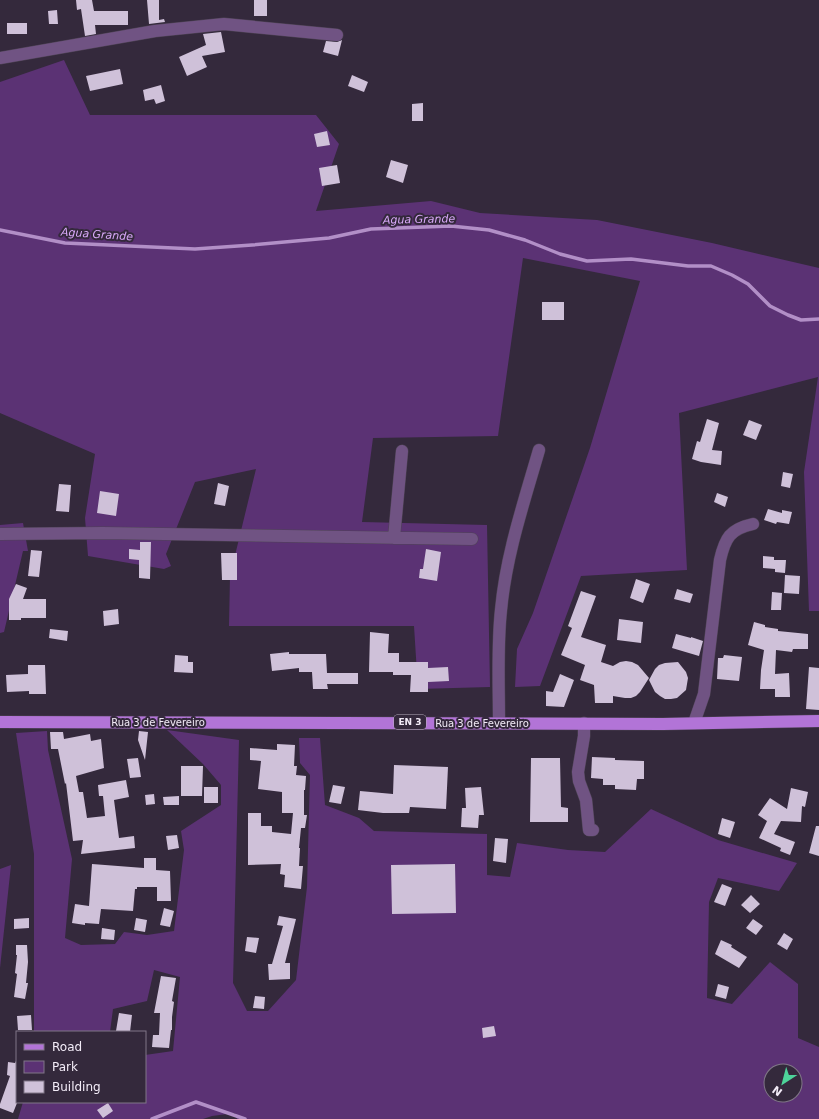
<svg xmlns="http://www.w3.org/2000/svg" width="819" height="1119" font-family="'DejaVu Sans',sans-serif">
<rect width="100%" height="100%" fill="#34293c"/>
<path fill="#5b3274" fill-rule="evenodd" d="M64 60 90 115H316L339 144 316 211 431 201 480 213 597 220 712 243 819 268V611H809L804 472 818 377 679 413 687 570 581 576 540 686 515 687 517 649 533 613 590 448 640 281 523 258 498 436 373 438 362 522 487 525 490 687 418 689 414 626H229L230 576 256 469 195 482 166 554 171 566 164 569 88 556 85 518 95 454 0 413V82Z
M23 523 28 551H23L4 632 0 633V525Z
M167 730 239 740 233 983 247 1011H268L296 980 307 887 310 775 300 763 299 738H320L325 805 359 818 374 831 487 834V875L510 877 517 843 568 850 605 852 651 809 718 840 797 863 779 891 718 878 709 902 707 998 732 1004 770 962 798 984V1038L819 1047V1119H237L235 1113 212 1116 203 1119H18L23 1102H145V1055L173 1051 180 977 154 970 147 1001 113 1009 110 1032H34V854L16 733 47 731 48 750 72 859 65 938 81 945 115 944 124 932 147 935 174 931 184 850 181 831 221 805V785L203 764ZM771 1071H795V1095H771Z
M11 865 0 968V869Z"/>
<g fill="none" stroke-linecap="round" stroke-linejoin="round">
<path stroke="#b28fc7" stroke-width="3.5" d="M0 230 65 243 195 249 252 245 329 238 371 229 451 226 489 230 525 240 560 254 587 261 631 259 688 266H711L732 275 748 284 770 306 788 315 801 320 819 319
M152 1119 196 1102 245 1119"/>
</g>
<path fill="#cfc1d9" d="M76 0H92L94 11H128V25H95L96 34 85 36 81 9 77 10Z
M147 0H159V20L164 19 165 22 149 24Z
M254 0H267V16H254Z
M57 10 58 24H49L48 11Z
M7 23H27V34H7Z
M221 32 225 52 202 56 207 67 187 76 179 57 206 45 203 34Z
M342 40 338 56 323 52 326 41 337 42Z
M120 69 123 84 90 91 86 76Z
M352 75 368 82 364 92 348 86Z
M161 85 165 101 156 104 154 99 145 101 143 90Z
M423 103V121H412V104Z
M327 131 330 145 317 147 314 134Z
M391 160 408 165 403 183 386 177Z
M337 165 340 183 322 186 319 168Z
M542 302H564V320H542Z
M707 419 719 423 712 450 722 451 721 465 701 462 692 459 697 441 700 442Z
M749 420 762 425 756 440 743 435Z
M783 472 793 474 790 488 781 486Z
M218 483 229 486 225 506 214 504Z
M59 484 71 485 69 512 56 511Z
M100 491 119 494 116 516 97 513Z
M717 493 728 497 725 507 714 502Z
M768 509 782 513V510L792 512 789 524 777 522 776 524 764 520Z
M140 542H151L150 579 139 578V560L129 559V549L140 550Z
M426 549 441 552 437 581 419 578 420 569H423Z
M31 550 42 551 39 577 28 576Z
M221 553H237V580H222Z
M763 556 774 557V560H786L785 573 775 572V569L763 568Z
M785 575 800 576 799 594 784 593Z
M636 579 650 584 643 603 630 598Z
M16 584 27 588 23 599H46V618H21V620H9V599Z
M677 589 693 594 690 603 674 599Z
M581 591 596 596 581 637 606 645 601 662 613 666 620 662 626 661 632 662 638 665 649 678 640 692 636 696 631 698H625L613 696V703H595L594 685 580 680 585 665 561 655 572 628 568 626Z
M772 592 782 593 781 610H771Z
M118 609 119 624 104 626 103 611Z
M619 619 643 622 641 643 617 640Z
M754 622 765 625V627L778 629V631L808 634V649H793L792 652 776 650 775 674 789 673 790 697H775V689H760L761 670 764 650 748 645Z
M50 629 68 631 67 641 49 638Z
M370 632 389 634 388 653H399V662H428V668L448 667 449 681 428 682V692H410L411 675H393V672H369Z
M676 634 691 638V637L703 641 699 656 672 648Z
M289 652V654H326L327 673H358V684H327L328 689H313L312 672H299V668L272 671 270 654Z
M175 655 188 656V662H193V673L174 672Z
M724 655 742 657 739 681 717 679 718 658H723Z
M678 662 686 672 688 678 686 690 677 698 671 699H665L660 696 655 692 649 680 655 669 659 665 665 663Z
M28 665H45L46 694H29V691L7 692 6 675 28 674Z
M809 667 819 668V710L806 709Z
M560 674 574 680 564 707 546 706V691L553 692Z
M139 731 148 732 145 760 138 740Z
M50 732H63L64 739 90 734 91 741 101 739 104 768 76 776 79 792H83L87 818 105 816 103 796H99L98 785 126 780 129 797 114 800 119 838 134 836 135 848 81 854 83 840 73 841 66 783 65 784 58 749H51Z
M277 744 295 745 294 766H297L296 775 306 776 305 790H304V815H307L305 828H301L299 848H300L299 866H303L301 889 284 887 285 875 280 874 281 864 248 865V813H261V826H272V832L291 834 293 813H282V792L258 789 261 761 250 760V748L277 750Z
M592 757 615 758V760L644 761V779H637L636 790 615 789V785H603V779L591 778Z
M138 758 141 777 130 778 127 759Z
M531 758H560L561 807 568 808V822H530Z
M394 765 448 767 446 809 410 807 409 813H383L358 810 360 791 393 794Z
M181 766H203L202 796H181Z
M333 785 345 787 341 804 329 802Z
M204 787H218V803H204Z
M481 787 484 815H479L478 828 461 827 462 808H466L465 788Z
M791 788 808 792 805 807 802 806 801 822 781 821 774 834 795 842 790 855 780 851 781 848 759 838 767 821 758 815 770 798 787 809Z
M154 794 155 804 146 805 145 795Z
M179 796V805H164L163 797Z
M722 818 735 822 730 838 718 834Z
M816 826H819V856L809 853Z
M177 835 179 848 168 850 166 836Z
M495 838 508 839 506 863 493 861Z
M144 858H156V870L170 871 171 901H157V887H137V889H135L133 911 101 909 99 924 85 923V925L72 923 75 904 89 906 92 864 144 868Z
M455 864 456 913 392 914 391 865Z
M722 884 732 888 725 906 714 902Z
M751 895 760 904 750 913 741 905Z
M164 908 174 911 170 927 160 925Z
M279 916 296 919 285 963H290V979L269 980 268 964H272L283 926 277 925Z
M29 918V928L14 929V919Z
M136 918 147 920 145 932 134 930Z
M753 919 763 926 756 935 746 928Z
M102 928 115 930 114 940 101 939Z
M784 933 793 939 787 950 777 944Z
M247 937 259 938 256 953 245 951Z
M721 940 732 945 731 947 747 957 739 968 715 954Z
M16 945H27L28 962 26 983H28L25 999 14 997 17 974 15 973 17 955H16Z
M161 976 176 978 172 1001 174 1002 172 1017V1030H171L169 1048 152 1047 153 1035H159L160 1013H154Z
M718 984 729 987 726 999 715 996Z
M255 996 265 997 264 1009 253 1008Z
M119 1013 132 1015 130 1032 116 1031Z
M31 1015 32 1030H18L17 1016Z
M494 1026 496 1036 483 1038 482 1028Z
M16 1061 17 1103 13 1113 0 1108V1104L10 1076 7 1075 8 1062 15 1063Z
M108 1103 113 1111 103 1118 97 1110Z"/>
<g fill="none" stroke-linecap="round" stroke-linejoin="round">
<defs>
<path id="street" d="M0 58 155 31 224 24 337 35
M0 534 103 533 472 539
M394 538 402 451
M499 722C499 685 497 647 501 610 506 555 524 502 539 450
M584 723V736L578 772 579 781 586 800 589 830H593
M694 723 704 694 720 560C725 538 730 529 753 524"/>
<path id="primary" d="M0 722 663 724 819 721"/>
</defs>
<use href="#street" stroke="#4f4456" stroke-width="13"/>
<use href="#primary" stroke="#4f4456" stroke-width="13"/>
<use href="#street" stroke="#705383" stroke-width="12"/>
<use href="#primary" stroke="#b274d7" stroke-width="12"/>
</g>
<g text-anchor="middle" stroke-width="4" stroke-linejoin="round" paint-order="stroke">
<rect fill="#34293c" stroke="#b9b1bf" stroke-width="1" x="394" y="715" width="32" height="14" rx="3"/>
<g font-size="9" font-weight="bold" fill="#f2ebf7">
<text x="410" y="725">EN 3</text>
</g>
<g font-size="10" fill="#f2ebf7" stroke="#34293c">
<text x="158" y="726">Rua 3 de Fevereiro</text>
<text x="482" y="727">Rua 3 de Fevereiro</text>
</g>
<g font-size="11" font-style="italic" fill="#d9a9f9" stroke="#34293c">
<text transform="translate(419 219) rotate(-1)" y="4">Agua Grande</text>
<text transform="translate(97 234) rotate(4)" y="4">Agua Grande</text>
</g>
</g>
<rect x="16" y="1031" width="130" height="72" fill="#34293c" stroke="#807787"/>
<rect x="24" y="1044" width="20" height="6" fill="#b274d7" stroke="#807787"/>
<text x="52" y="1051" font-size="12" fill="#f2ebf7">Road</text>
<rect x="24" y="1061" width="20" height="12" fill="#5b3274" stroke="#807787"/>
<text x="52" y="1071" font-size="12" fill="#f2ebf7">Park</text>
<rect x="24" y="1081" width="20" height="12" fill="#cfc1d9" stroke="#807787"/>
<text x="52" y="1091" font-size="12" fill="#f2ebf7">Building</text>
<g transform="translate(783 1083) rotate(216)"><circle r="19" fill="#34293c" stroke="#807787"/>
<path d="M0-3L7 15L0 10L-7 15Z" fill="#4dd39a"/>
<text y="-6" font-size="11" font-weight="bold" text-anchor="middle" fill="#f2ebf7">N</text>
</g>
</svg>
